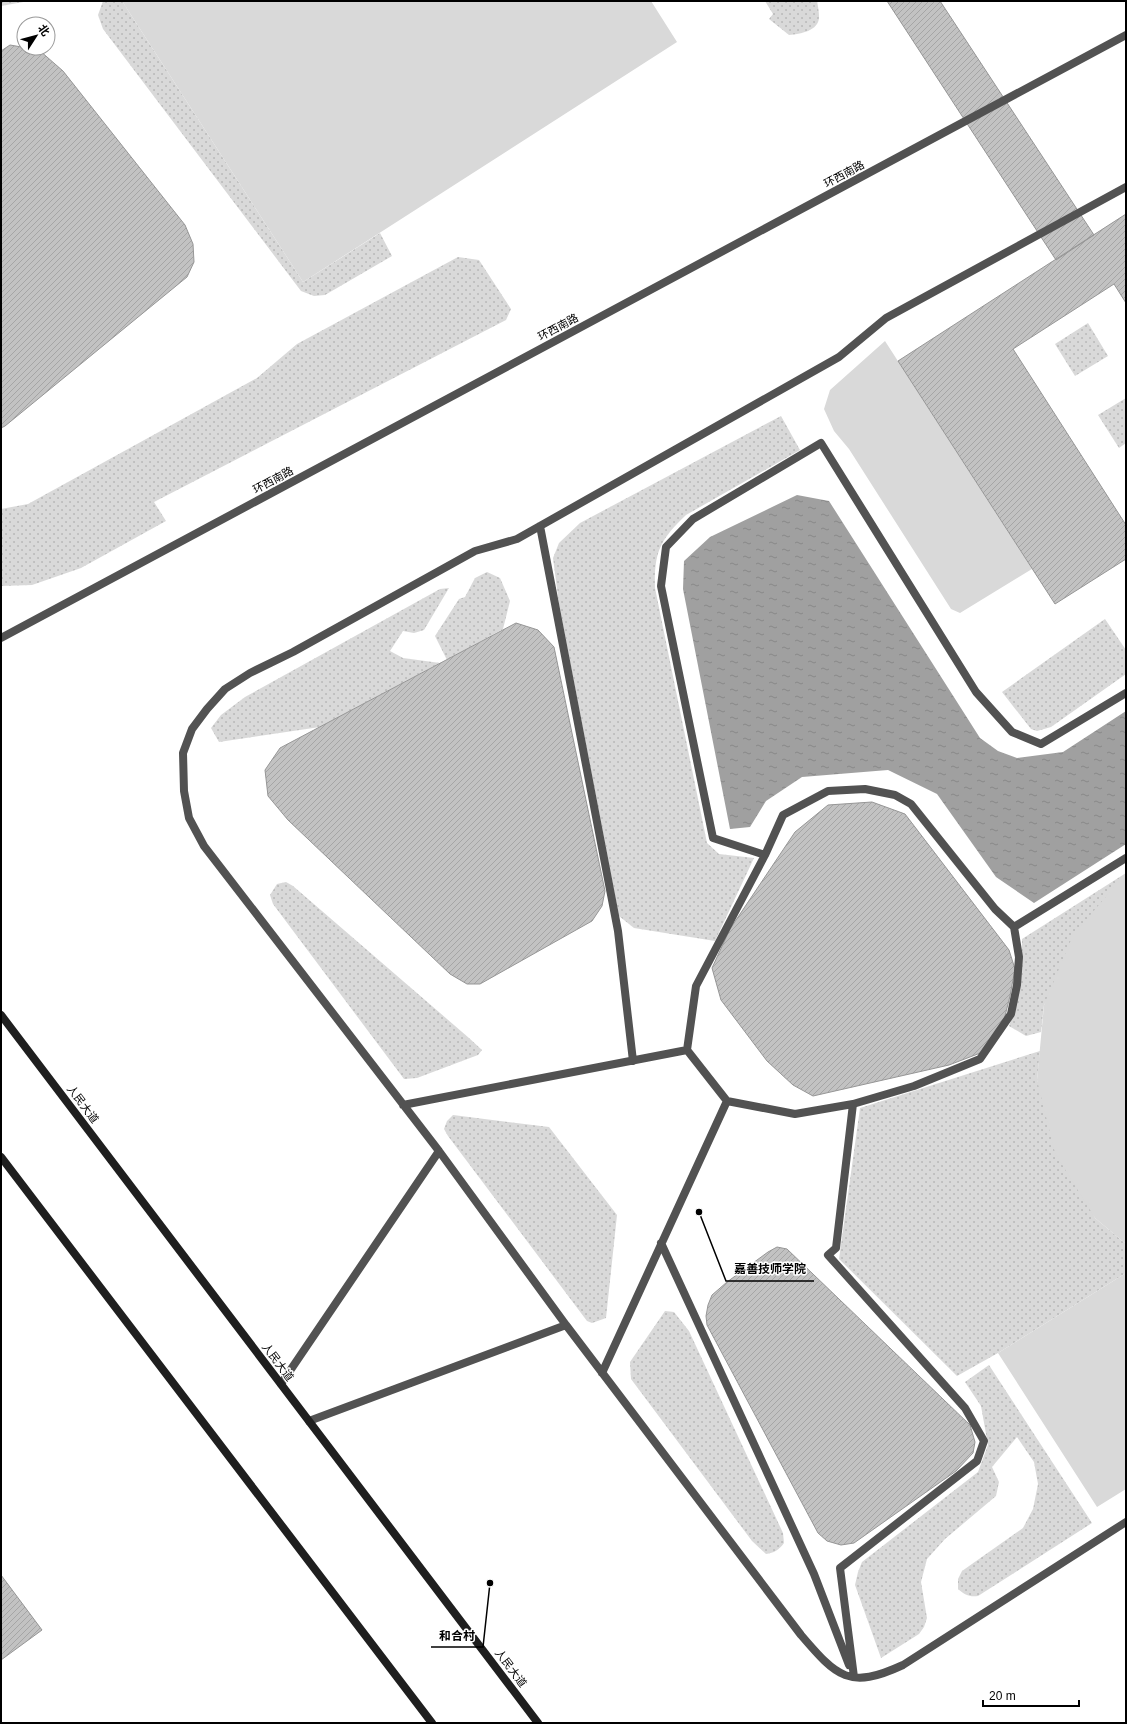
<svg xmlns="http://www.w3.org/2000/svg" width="1127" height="1724" font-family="Helvetica,'Noto Sans SC',sans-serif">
<defs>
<pattern id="grass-dots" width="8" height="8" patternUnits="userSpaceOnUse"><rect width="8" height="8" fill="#d9d9d9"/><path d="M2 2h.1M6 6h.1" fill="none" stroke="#b8b8b8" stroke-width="1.8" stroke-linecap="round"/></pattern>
<pattern id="water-ripples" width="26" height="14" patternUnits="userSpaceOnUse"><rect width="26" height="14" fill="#a0a0a0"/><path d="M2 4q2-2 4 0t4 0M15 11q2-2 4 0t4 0" fill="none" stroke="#888"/></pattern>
<pattern id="building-hatch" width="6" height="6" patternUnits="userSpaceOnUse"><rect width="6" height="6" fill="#c2c2c2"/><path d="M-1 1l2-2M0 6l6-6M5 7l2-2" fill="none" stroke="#a5a5a5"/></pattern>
</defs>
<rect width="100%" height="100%" fill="#fff"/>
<path fill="url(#grass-dots)" d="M1 1H29L1 6Z
M103 1H122L303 282 380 233 392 256 325 295 314 296 301 291 103 29 98 15Z
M765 1H817C818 6 819 12 819 17 819 31 800 34 789 35L769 19 773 14Z
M458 257 479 260 511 309 506 320 154 502 166 521 81 568 32 585 1 586V509L28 504 257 378 297 344Z
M1088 323 1108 356 1075 376 1055 344Z
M1126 398V443L1119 448 1098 415Z
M781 416 800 450 686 515C660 540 654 552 655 588L707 843 719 854 754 858 715 941 634 928 619 916 559 604 553 558 559 543 580 523Z
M487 572 500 578 510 601 503 629 447 660 435 636 459 599 465 597 475 578Z
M449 588 424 630 414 633 403 631 390 651 403 658 440 663 320 727 219 742 211 728 221 715 245 697 440 589Z
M1105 619 1126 650V674L1051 727 1037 731 1031 729 1002 692Z
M1126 873V876L1122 879 1044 1005 1041 1032 1026 1036 1009 1026C1021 994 1022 973 1022 939Z
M286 882 293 886 469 1038 482 1050 478 1055 417 1078 404 1079 273 904 270 895 277 884Z
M1040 1051 1037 1080 1095 1218 1126 1244V1273L998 1353 957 1376 839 1259 860 1108Z
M453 1115 549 1127 617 1215 606 1318 592 1323 587 1321 448 1136 444 1129 447 1121Z
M665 1311 674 1312 689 1331 783 1533 784 1543C779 1550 774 1553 766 1554L752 1541 631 1379 630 1362Z
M989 1365 1092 1523 978 1596C969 1597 965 1595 958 1589V1579L962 1571 1023 1528 1033 1509 1038 1484 1034 1462 1017 1437 992 1467 999 1482 996 1496 945 1539 927 1559 921 1582 927 1618 924 1627 919 1634 881 1658 855 1585 858 1572 862 1562 978 1472 988 1445 981 1406 965 1382Z"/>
<path fill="#d9d9d9" d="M122 1H651L677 42 303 282Z
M885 341 1032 569 960 613 951 609 849 449 834 431 824 409 830 390Z
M1126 876V1244L1095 1218 1055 1153 1037 1080 1044 1005 1073 935 1122 878Z
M1126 1273V1489L1097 1507 998 1353Z"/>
<path fill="url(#water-ripples)" d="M797 495 829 501 980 738 998 751 1017 758 1063 752 1126 711V844L1034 903 996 877 937 794 888 770 802 777 766 801 750 827 730 829 683 589 684 561 710 537Z"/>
<path fill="url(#building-hatch)" stroke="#969696" d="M887 1H940L1094 235 1056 260Z
M10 45 39 50 63 71 185 225 193 244 194 262 187 277 5 426 1 428V51Z
M1126 214V303L1114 284 1013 349 1126 525V559L1055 604 898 361Z
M516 623 538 630 554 647 605 891 602 906 592 921 480 984H467L450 974 288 820 268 796 265 770 280 748Z
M872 802 905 814 1009 950 1015 969 1010 996 1004 1020 983 1052 949 1065 813 1096 793 1085 767 1061 721 1000 712 968 730 929 795 832 828 805Z
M777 1247 787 1249 970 1425 975 1442 973 1453 956 1471 854 1543 841 1545 827 1541 818 1533 707 1325 706 1316 708 1305 712 1295 727 1282 768 1252Z
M1 1575 42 1630 1 1660Z"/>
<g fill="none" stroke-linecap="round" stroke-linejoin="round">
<path stroke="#525252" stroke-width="8" d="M540 526 618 931 633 1061
M1126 693 1041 744 1012 732 976 692 821 443 693 519 666 547 661 586 713 838 765 855 783 815 828 791 865 789 895 795 911 804 995 909 1014 927 1126 858
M687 1050 696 986 765 855
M727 1101 795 1114 853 1104
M403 1105 687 1050 727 1101 602 1373
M439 1151 566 1325
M661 1243 814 1574 849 1665
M281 1384 439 1151 204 846 189 818 184 791 183 753 192 729 207 709 225 689 250 673 293 652 475 551 517 539 839 357 886 318 1126 187
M309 1421 566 1325 801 1635C837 1677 849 1690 903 1665L1126 1522
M854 1677 840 1568 977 1461 984 1441 965 1408 828 1255 836 1248 853 1104 914 1086 980 1059 1011 1014 1017 985 1019 957 1014 927"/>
<path stroke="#525252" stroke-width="8" d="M1 638 1126 35"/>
<path stroke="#1f1f1f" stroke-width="8" d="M1 1015 538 1723
M1 1157 432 1723"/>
</g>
<g text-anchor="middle" stroke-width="3" stroke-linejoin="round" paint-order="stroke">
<g font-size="11" fill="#000" stroke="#fff">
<text transform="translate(844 174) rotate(-28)" y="4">环西南路</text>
<text transform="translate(558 327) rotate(-28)" y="4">环西南路</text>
<text transform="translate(273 480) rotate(-28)" y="4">环西南路</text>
<text transform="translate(83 1104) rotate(53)" y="4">人民大道</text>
<text transform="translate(278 1362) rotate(53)" y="4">人民大道</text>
<text transform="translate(511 1668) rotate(53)" y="4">人民大道</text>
</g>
</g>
<path fill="none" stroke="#000" stroke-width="1.5" d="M699 1212L726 1281H814M490 1583L483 1647H431"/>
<g fill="#000" stroke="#fff" stroke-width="1.5">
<circle cx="699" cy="1212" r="4"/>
<circle cx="490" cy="1583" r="4"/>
</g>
<g font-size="12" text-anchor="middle" font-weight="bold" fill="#000" stroke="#fff" stroke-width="3" stroke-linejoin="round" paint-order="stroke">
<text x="770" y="1273">嘉善技师学院</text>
<text x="457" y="1640">和合村</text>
</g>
<rect width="1127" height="1724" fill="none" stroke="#000000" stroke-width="4"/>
<g transform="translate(36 36) rotate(54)"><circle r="19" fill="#ffffff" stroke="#999999"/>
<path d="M0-3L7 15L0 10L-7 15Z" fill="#000000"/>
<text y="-6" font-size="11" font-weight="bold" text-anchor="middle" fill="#000000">北</text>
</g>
<path d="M983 1700v6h96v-6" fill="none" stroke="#000000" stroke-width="2"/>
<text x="989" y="1700" font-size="12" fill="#000000" stroke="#ffffff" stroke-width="3" paint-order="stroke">20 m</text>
</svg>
